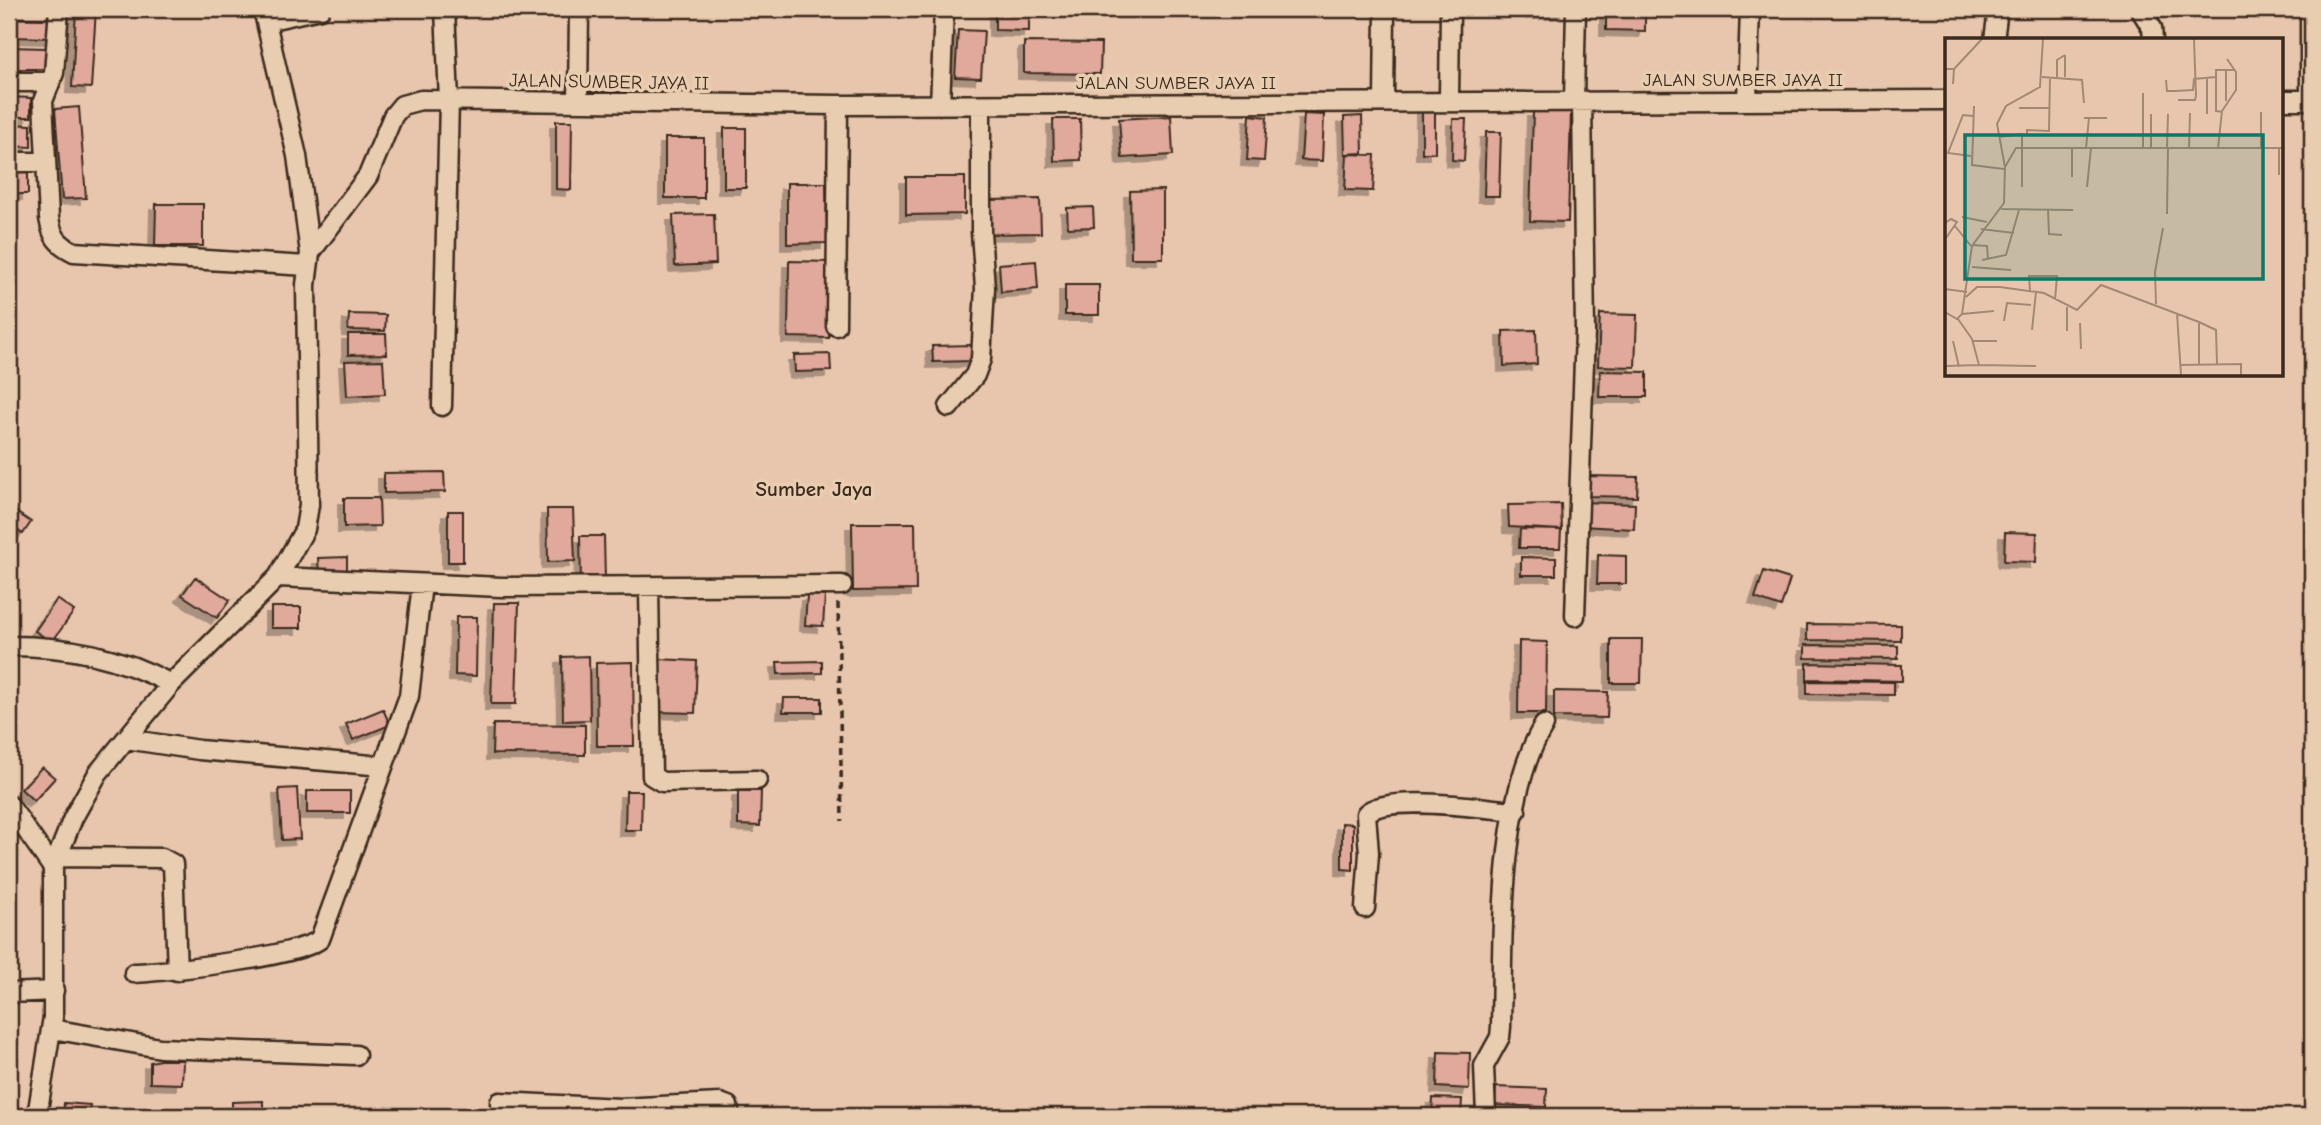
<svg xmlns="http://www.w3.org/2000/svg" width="2321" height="1125" font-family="'Comic Neue',sans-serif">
<defs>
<filter id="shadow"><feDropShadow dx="-6" dy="6" stdDeviation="0" flood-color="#0004"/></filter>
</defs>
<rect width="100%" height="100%" fill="#e8c6ad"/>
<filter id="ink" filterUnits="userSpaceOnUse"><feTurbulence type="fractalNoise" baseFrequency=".0143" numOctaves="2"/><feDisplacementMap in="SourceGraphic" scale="14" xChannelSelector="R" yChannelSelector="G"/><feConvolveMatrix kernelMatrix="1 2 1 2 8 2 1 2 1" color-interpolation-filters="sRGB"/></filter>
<g filter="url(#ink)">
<path fill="#e1a89c" stroke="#3b2a1e" stroke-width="2" filter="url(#shadow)" d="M76 9H96L91 88 72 87Z
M995 9H1029V31L995 30Z
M1532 9H1566V12L1532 13Z
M1606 9H1645V31L1606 30Z
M9 18 52 19V38L9 37Z
M958 30 984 31 981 78 955 77Z
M1024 42 1101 43 1100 74 1024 73Z
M9 47 46 48V69H9Z
M9 97 31 98V117H9Z
M79 107 86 198 62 199 55 109Z
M1422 108H1435V153H1422Z
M1533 111 1571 112 1568 222 1530 221Z
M1304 114 1324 115 1322 161 1301 160Z
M1250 115 1267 117 1264 161 1247 160Z
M1171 116 1173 155 1122 158 1119 119Z
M1362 116 1363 153 1345 154 1344 117Z
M1053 119H1080L1081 160 1054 161Z
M1453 119H1466L1464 161 1452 160Z
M556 121H572L571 190 556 189Z
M9 124 31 125V147L9 146Z
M724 128H746V188H724Z
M1486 132H1501L1499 196H1484Z
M665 138H704V198H665Z
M1347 154 1375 155 1373 191 1345 190Z
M9 172H28V194H9Z
M906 177H965V214L906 215Z
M787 183H826L827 243 787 244Z
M1163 190V258H1131L1130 191Z
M1040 199 1041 233 987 234 986 200Z
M156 204H203V246H155Z
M1093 207 1094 227 1068 228 1067 208Z
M714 214 716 264 675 266 673 215Z
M789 261 831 262 829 338 788 337Z
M1036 261 1038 289 1001 292 999 264Z
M1065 285H1099V315H1065Z
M349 314 386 315 385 331 348 330Z
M1600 314 1637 315 1635 367 1598 366Z
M1536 330 1537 364 1504 366 1503 331Z
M348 334H386L387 354 348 355Z
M972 345 973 361 933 362 932 346Z
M830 354 831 371 795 372 794 355Z
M383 360 385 394 347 396 345 361Z
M1600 371 1647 372V397H1599Z
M444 472 445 492 384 493V473Z
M1588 476 1638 477 1637 497 1588 496Z
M344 498H379L380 526 344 527Z
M1582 502 1635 504 1634 529 1581 526Z
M1561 504 1562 530 1509 527 1508 505Z
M10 508 31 522 23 534 9 525Z
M547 509H573L575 561 548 562Z
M448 511H463V562H448Z
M852 523H915L916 590 853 591Z
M1520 529 1561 530 1560 548H1519Z
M2005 532 2037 533 2036 562 2004 561Z
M580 536H604L605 581H581Z
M1598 555 1626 556V584H1597Z
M347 557V574L319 575 318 558Z
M1521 557 1556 558V575H1521Z
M1764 571 1790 579 1781 607 1755 598Z
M195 577 230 600 217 618 182 595Z
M807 595 825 596 823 626 805 625Z
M57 599 74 611 52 642 35 631Z
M494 603H519L516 704H491Z
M271 607H301V628H271Z
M456 617H477L476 676 455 675Z
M1807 624 1901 625V641L1807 640Z
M1611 639H1642L1641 683H1611Z
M1519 641 1547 642 1546 713H1518Z
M1805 645 1898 646V659L1805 658Z
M589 656 590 720 563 721 562 657Z
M658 659 697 661 695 713 655 712Z
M822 661V673L778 674 777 662Z
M633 662 634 746H597L596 663Z
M1807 663 1902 665V681L1807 679Z
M1807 681 1894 682V695L1807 694Z
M1554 691 1608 692 1607 718 1554 717Z
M784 698H822V712H783Z
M383 709 390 725 353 740 346 724Z
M493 724 585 725V755L492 754Z
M42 767 55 778 34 801 21 789Z
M297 788 300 839 282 840 279 789Z
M307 791H350V813H307Z
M626 791H642L641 830H625Z
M738 791H761L760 826 738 825Z
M1342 823 1353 824V870L1342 869Z
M1438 1052 1470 1053 1469 1089 1437 1087Z
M160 1060H183L182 1084 150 1083V1062Z
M1496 1087 1547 1089 1546 1107 1495 1105Z
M1433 1098 1462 1099 1461 1116H1432Z
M263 1101V1116H232V1102Z
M64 1103 90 1105 89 1116H63Z"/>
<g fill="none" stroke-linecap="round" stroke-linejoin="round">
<defs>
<path id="minor" d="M59 9 54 73 43 101 49 218C52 236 57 244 74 252L307 266
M263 9 297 156 310 253
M2140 9 2152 28 2153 40
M2310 9V100
M266 21 320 9
M1994 40 1998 9
M9 82H50
M1574 100 1576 9
M1747 100 1750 9
M2281 100H2312
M1449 101 1450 9
M578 102 579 9
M1384 102 1385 9
M940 105 944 9
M9 162H46
M836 326 838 105
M442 406 449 100 445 9
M949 407 975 375 981 359 985 288 981 232V105
M278 577 501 587 842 585
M649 588 652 776 662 782 757 780
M1575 616 1585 332 1582 100
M9 646C68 646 119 656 171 684
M126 739 199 750 383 766
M9 805 53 868
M57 857 162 858 173 864 177 971
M1365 908 1369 853 1366 814C1385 793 1487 809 1516 811
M134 973C164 972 303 956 320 939L409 696 422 584
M9 993 54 991
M52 1029 160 1048 356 1055
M37 1116 53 1017V868L73 818 98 773 171 684 278 577 305 529 309 505 306 285 310 253 368 176 393 116 402 105 421 100 838 105 1946 100
M501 1116 500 1102 620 1108 720 1103 728 1106 730 1116
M1486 1116 1484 1066 1500 1037 1501 1027C1503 940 1498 800 1544 725"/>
</defs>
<use href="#minor" stroke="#3b2a1e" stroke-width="23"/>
<path stroke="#3b2a1e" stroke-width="3.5" stroke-dasharray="7 5" stroke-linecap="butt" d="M838 603 842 821"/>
<use href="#minor" stroke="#e9cdb0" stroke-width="18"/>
</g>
</g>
<g text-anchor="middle" stroke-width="7" stroke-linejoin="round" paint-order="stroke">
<g font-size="19" fill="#3b2a1e" stroke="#e9cdb0">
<text x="1743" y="86">JALAN SUMBER JAYA II</text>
<text transform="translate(609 81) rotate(1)" y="7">JALAN SUMBER JAYA II</text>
<text x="1176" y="89">JALAN SUMBER JAYA II</text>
</g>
<g font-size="21" font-weight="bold" fill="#3b2a1e" stroke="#e9cdb0">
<text x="814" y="496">Sumber Jaya</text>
</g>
</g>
<g transform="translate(1945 38)">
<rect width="338" height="338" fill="#e8c6ad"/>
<path fill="none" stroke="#a38874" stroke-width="2" d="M120 17V39M0 31H9L8 46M9 31 37 1M281 33V63M97 39 137 42 139 65M112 39V22L120 17M221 42 222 53H230L248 52 249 41 271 39M233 62H250L251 58 249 1M29 68 27 127 59 131M74 70H105M277 74 271 73V32H290M316 74V110M262 76V40M139 80H162M82 98V92L104 93 105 39M54 99 77 96V149M198 109V55M334 109V137M141 110 144 80M206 110V76M222 110 223 76M244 110 245 75M273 110 277 73 291 52V34L282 21M26 118 3 115 18 77 28 78M60 129 52 86 61 68 95 49 98 1M127 139V110M142 149 146 110M56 171 128 172M103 172 104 196 117 197M222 176 223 110M17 179 42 184M0 185 6 181 12 184 1 200M10 188 26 208M36 191 69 195M27 207 42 208 43 221M37 222 61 217 74 172M27 229 66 232M0 251 22 254M85 253 84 238H112L110 262M21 259 32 249H55L99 255 132 272 156 247 254 284V326M211 266 210 234 218 190M0 274 12 281 17 276 27 208 59 165 60 129 71 110H338M232 275 236 337M17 276 49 273M59 283 62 265 86 267M254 284 271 292 272 326M135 285 136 311M87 292 91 254M122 293V269M8 303 14 329M28 303H52M34 327 91 328M236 327 296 326V337M0 328 34 327 27 301 13 281"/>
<path fill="#0f766e" fill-opacity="0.15" stroke="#0f766e" stroke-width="3.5" d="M20 97H318V241H20Z"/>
<rect width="338" height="338" fill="none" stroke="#3b2a1e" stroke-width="3.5"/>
</g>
<rect width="2321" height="1125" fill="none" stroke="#e9cdb0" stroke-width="35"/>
<rect x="18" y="18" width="2286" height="1090" fill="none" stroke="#3b2a1e" stroke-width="2.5" filter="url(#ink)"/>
</svg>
